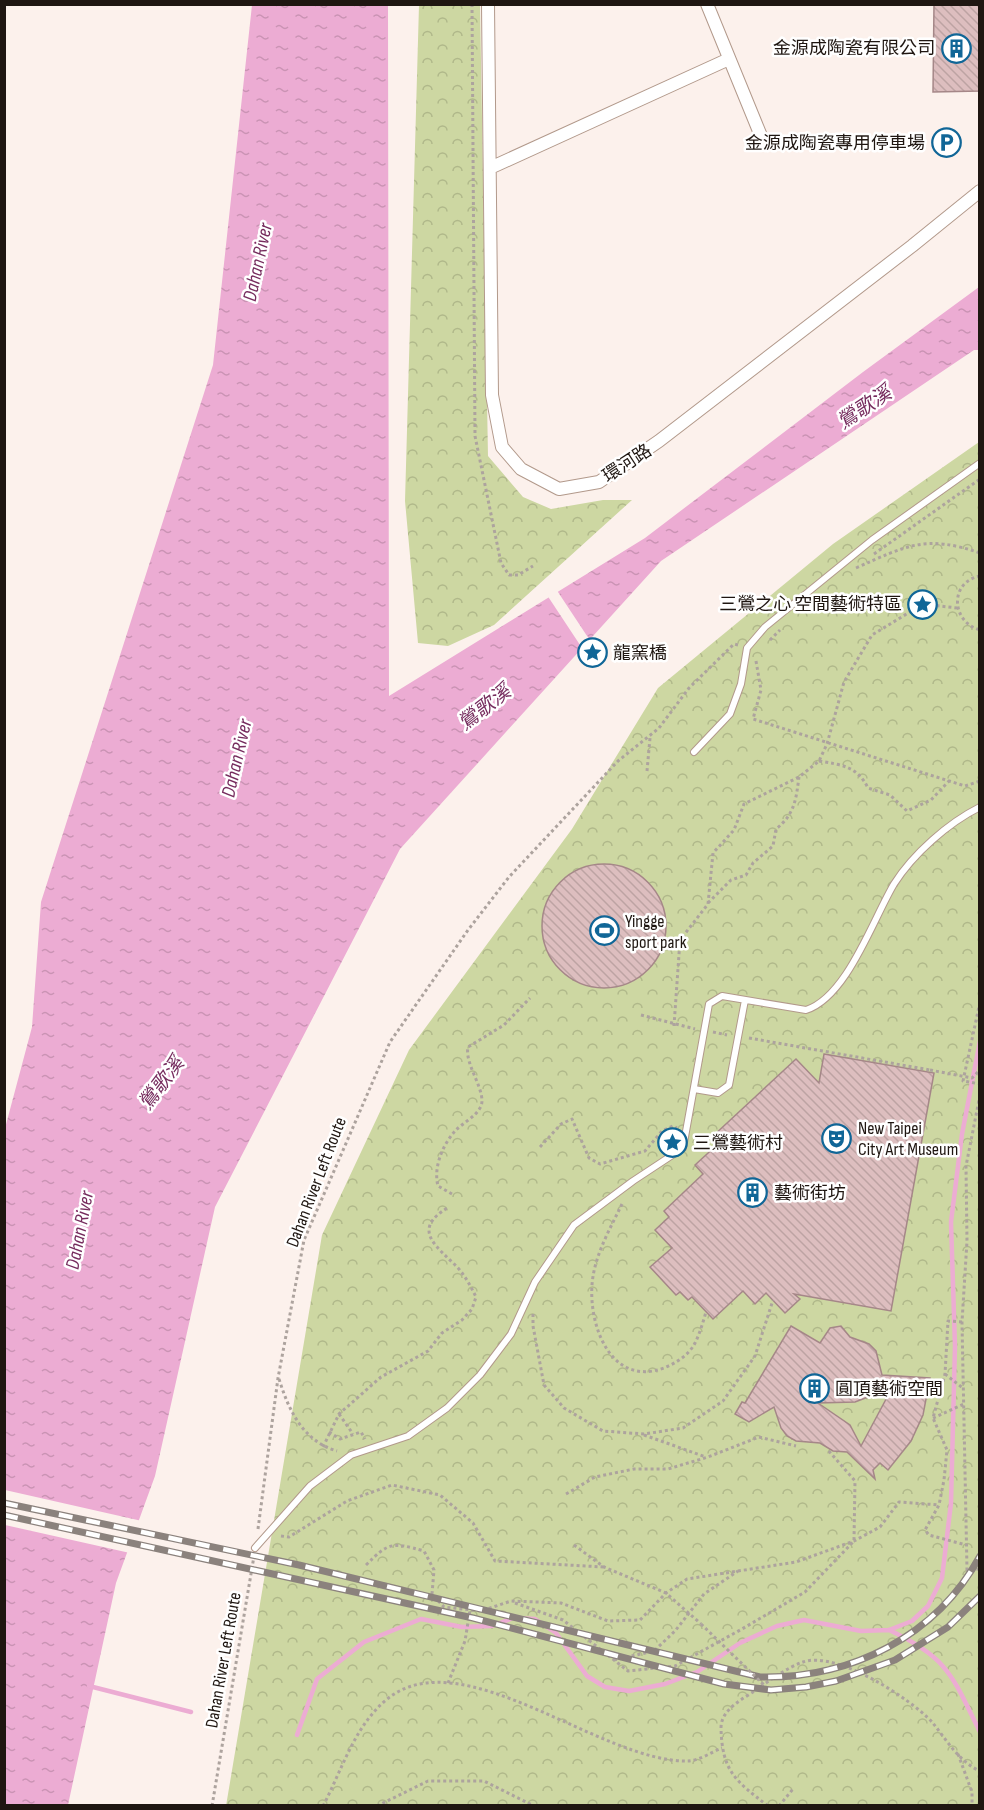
<svg xmlns="http://www.w3.org/2000/svg" width="984" height="1810" font-family="'Sofia Sans Condensed','Noto Sans TC',sans-serif">
<defs>
<pattern id="forest-crowns" width="20" height="18" patternUnits="userSpaceOnUse" patternTransform="scale(1.5)"><rect width="20" height="18" fill="#cdd7a2"/><path d="M2 6a3 3 0 1 1 6 0M12 15a3 3 0 1 1 6 0" fill="none" stroke="#b0b88a"/></pattern>
<pattern id="water-ripples" width="26" height="14" patternUnits="userSpaceOnUse" patternTransform="scale(1.5)"><rect width="26" height="14" fill="#ecacd3"/><path d="M2 4q2-2 4 0t4 0M15 11q2-2 4 0t4 0" fill="none" stroke="#ca93b4"/></pattern>
<pattern id="building-back-hatch" width="6" height="6" patternUnits="userSpaceOnUse" patternTransform="scale(1.5)"><rect width="6" height="6" fill="#ddbebf"/><path d="M-1 5l2 2M0 0l6 6M5-1l2 2" fill="none" stroke="#bda3a3"/></pattern>
</defs>
<rect width="100%" height="100%" fill="#fcf1ec"/>
<path fill="url(#forest-crowns)" d="M419 5H480L488 456 523 497 551 509 603 500H632L494 625 448 646 418 643 405 501Z
M979 442V1805L226 1806 322 1235 409 1050 572 829 658 688 833 544Z"/>
<path fill="url(#water-ripples)" d="M252 5H388L389 696 645 538 863 372 979 287V350H974L661 561 400 849 215 1207 155 1476 116 1583 68 1805 5 1806 4 1132 32 1027 41 902 213 365Z"/>
<path fill="#fcf1ec" d="M556 589 591 642 584 651 547 595Z
M5 1490 142 1521 130 1553 5 1525Z"/>
<g fill="none" stroke-linecap="round" stroke-linejoin="round">
<path stroke="#ecacd3" stroke-width="4.5" d="M889 1630C949 1658 952 1676 980 1732
M89 1686 191 1712
M297 1735 317 1679 364 1642 421 1619 462 1627 492 1626 513 1618 535 1619 556 1633 587 1676 605 1687 629 1691 665 1684 697 1672 740 1643 777 1626 804 1620 861 1631 889 1630 912 1621 928 1606 942 1578 951 1503 955 1346 951 1222 962 1134 980 1041"/>
</g>
<path fill="url(#building-back-hatch)" stroke="#a58788" stroke-width="1.5" fill-rule="evenodd" d="M934 4H980V91L933 92Z
M542 926a62 62 0 1 1 124 0a62 62 0 1 1-124 0Z
M824 1054 934 1073 891 1311 794 1294 800 1299 785 1313 766 1293 755 1304 743 1291 713 1319 692 1297 688 1300 680 1292 676 1295 650 1267 672 1248 655 1230 669 1217 664 1211 703 1174 695 1165 719 1143 713 1136 796 1059 819 1083Z
M791 1326 820 1343 830 1328 841 1326 850 1337 869 1344 876 1351 882 1375 930 1378 923 1415 911 1441 888 1470 880 1463 873 1470 875 1479 847 1452 833 1451 820 1443 796 1441 787 1436 781 1428 774 1407 749 1422 735 1414 742 1402 745 1403ZM892 1388 861 1446 850 1425 818 1403 855 1402Z"/>
<g fill="none" stroke-linecap="round" stroke-linejoin="round">
<defs>
<path id="lane" d="M694 752 730 714 741 684 747 648 765 627 872 540 980 463
M694 1089 718 1093 729 1085 745 1000
M255 1548 310 1486 351 1455 408 1436 447 1408 480 1375 511 1334 535 1282 574 1225 633 1181 683 1148 709 1004 722 996 806 1010C847 997 873 919 894 884 913 854 948 823 980 807"/>
<path id="street" d="M488 4 492 395 502 447 521 469 559 489 599 482 659 441 912 246 980 191
M707 4 761 136
M490 168 729 59"/>
</defs>
<use href="#lane" stroke="#b2998b" stroke-width="8"/>
<use href="#street" stroke="#b2998b" stroke-width="14"/>
<path stroke="#ada39e" stroke-width="3" stroke-dasharray="3 3" stroke-linecap="butt" d="M472 4 475 436 501 563 509 575H518L533 566
M874 554 980 479
M856 568C906 546 925 534 980 553
M980 576C949 582 951 622 980 630
M770 640 780 630
M756 661 761 690 753 719 965 786 980 781
M819 761C842 765 857 766 868 788L890 795 907 811 931 800 949 781
M647 771 650 738
M708 903 731 880 746 875 753 863 773 846 776 829C795 814 796 799 799 777
M980 1002 963 1081 980 1084
M641 1015 695 1029
M674 1026 680 940 708 904 713 853 734 830 744 804 799 777 819 761 827 744 844 682 872 635 923 604 957 608
M713 1032 727 1035
M749 1038 930 1070
M980 1095 966 1166 967 1241 962 1322 967 1570 980 1569
M540 1147 561 1124 572 1119 589 1158 600 1164 645 1151 662 1131 673 1126 677 1128
M452 1194 438 1186C433 1167 443 1144 456 1130 463 1123 475 1117 480 1108 489 1094 464 1065 468 1047L504 1025 530 998
M622 1204C610 1229 594 1256 592 1285 589 1328 612 1387 664 1368 676 1363 689 1355 695 1343 700 1333 703 1322 706 1312
M533 1314V1326L544 1385 564 1408 603 1431 644 1434 683 1428 723 1401 755 1356 773 1300
M962 1322 948 1321 945 1374 933 1418 947 1450 944 1480 939 1505 925 1530 929 1535 966 1545
M945 1374 964 1389
M279 1379C289 1411 303 1441 337 1451
M339 1414 353 1434
M933 1418 964 1404
M329 1432 340 1439 361 1432 365 1439
M644 1435 706 1457
M323 1447 339 1414 381 1377 428 1351 442 1333 462 1320 472 1309 476 1297C471 1287 466 1277 458 1268 438 1247 409 1230 449 1207
M566 1494 595 1477 634 1469H668L708 1457 759 1437 796 1446
M258 1529 278 1378 304 1240 390 1042 468 930 509 877 618 761 659 728 689 688 734 644 738 645
M281 1536 289 1537 347 1501 392 1485 440 1495 473 1523 495 1561 604 1567
M574 1545 604 1567 666 1593 701 1624
M366 1565C389 1542 392 1542 424 1551L434 1570 432 1594 444 1607 481 1611 511 1601 561 1603 608 1621 640 1620 666 1593 687 1579 796 1562 854 1541 880 1527 899 1502 939 1505
M515 1603 563 1620 628 1671 675 1666 742 1629 805 1592 854 1541 855 1481 828 1450
M614 1660 654 1651 675 1631 704 1594 738 1571
M448 1683 465 1641 470 1610
M958 1754 972 1792V1806
M212 1806 254 1556
M323 1806C342 1770 354 1727 386 1700 461 1637 601 1763 688 1761 698 1761 712 1752 722 1748
M377 1806 428 1781H484L534 1806
M768 1806C736 1781 722 1772 721 1728 721 1709 743 1699 756 1690 770 1680 788 1667 803 1662 836 1650 911 1699 932 1722 946 1739 959 1762 980 1771
M779 1806 793 1789"/>
<use href="#lane" stroke="#fff" stroke-width="6"/>
<use href="#street" stroke="#fff" stroke-width="12"/>
<defs>
<path id="rail" d="M4 1503 299 1565 760 1677C850 1679 936 1637 980 1556
M4 1515 473 1618 724 1684 771 1690 806 1687 836 1681 895 1660 948 1627 980 1596"/>
</defs>
<use href="#rail" stroke="#8b827d" stroke-width="7"/>
<use href="#rail" stroke="#fff" stroke-width="4.5" stroke-dasharray="14" stroke-linecap="butt"/>
<path stroke="#ada39e" stroke-width="3" stroke-dasharray="3 3" stroke-linecap="butt" d="M930 1070 972 1078 980 1070
M701 1624 764 1685"/>
</g>
<defs>
<symbol id="building-ring" viewBox="-11 -11 22 22"><circle r="9.5" fill="#fff" stroke="#106697" stroke-width="1.5"/><path d="M-4-6H4V6H1V3H-1V6H-4ZM-2.5-4.3h1.7v1.8h-1.7ZM.8-4.3h1.7v1.8H.8ZM-2.5-1h1.7V.8h-1.7ZM.8-1h1.7V.8H.8Z" fill="#106697"/></symbol>
<symbol id="parking-ring" viewBox="-11 -11 22 22"><circle r="9.5" fill="#fff" stroke="#106697" stroke-width="1.5"/><path d="M-3.5-5.5H1a3.5 3.5 0 0 1 0 7H-1V5.5H-3.5ZM-1-3.4V-.6H.8a1.4 1.4 0 0 0 0-2.8Z" fill="#106697"/></symbol>
<symbol id="sight-ring" viewBox="-11 -11 22 22"><circle r="9.5" fill="#fff" stroke="#106697" stroke-width="1.5"/><path d="M0-6L1.8-2.2L6-1.7L2.9 1.2L3.7 5.4L0 3.3L-3.7 5.4L-2.9 1.2L-6-1.7L-1.8-2.2Z" fill="#106697"/></symbol>
<symbol id="stadium-ring" viewBox="-11 -11 22 22"><circle r="9.5" fill="#fff" stroke="#106697" stroke-width="1.5"/><path d="M0-5a6.5 5 0 1 0 0 10a6.5 5 0 1 0 0-10ZM-3.5-1.8h7v3.6h-7Z" fill="#106697"/></symbol>
<symbol id="theatre-ring" viewBox="-11 -11 22 22"><circle r="9.5" fill="#fff" stroke="#106697" stroke-width="1.5"/><path d="M-5-5.5Q0-4 5-5.5V0Q5 5 0 6Q-5 5-5 0ZM-3.3-2.5H-1v1.5H-3.3ZM1-2.5H3.3v1.5H1ZM-2.8 1Q0 5.5 2.8 1Z" fill="#106697"/></symbol>
</defs>
<g fill-rule="evenodd">
<use href="#building-ring" x="940" y="32" width="33" height="33"/>
<use href="#parking-ring" x="930" y="126" width="33" height="33"/>
<use href="#sight-ring" x="906" y="588" width="33" height="33"/>
<use href="#sight-ring" x="576" y="636" width="33" height="33"/>
<use href="#stadium-ring" x="588" y="914" width="33" height="33"/>
<use href="#theatre-ring" x="820" y="1122" width="33" height="33"/>
<use href="#sight-ring" x="656" y="1126" width="33" height="33"/>
<use href="#building-ring" x="736" y="1176" width="33" height="33"/>
<use href="#building-ring" x="798" y="1372" width="33" height="33"/>
</g>
<g text-anchor="middle" stroke-width="5" stroke-linejoin="round" paint-order="stroke">
<g font-size="18" fill="#1f1611" stroke="#fff" text-anchor="start">
<text x="935" y="54" text-anchor="end">金源成陶瓷有限公司</text>
<text x="925" y="149" text-anchor="end">金源成陶瓷專用停車場</text>
<text x="902" y="610" text-anchor="end">三鶯之心 空間藝術特區</text>
<text x="613" y="659">龍窯橋</text>
<text x="625" y="927">Yingge<tspan x="625" dy="21">sport park</tspan></text>
<text x="858" y="1134">New Taipei<tspan x="858" dy="21">City Art Museum</tspan></text>
<text x="693" y="1149">三鶯藝術村</text>
<text x="774" y="1199">藝術街坊</text>
<text x="835" y="1395">圓頂藝術空間</text>
</g>
<g font-size="18" fill="#1f1611" stroke="#fff">
<text transform="translate(627 463) rotate(-33)" y="6">環河路</text>
<text transform="translate(316 1182) rotate(-69)" y="6">Dahan River Left Route</text>
<text transform="translate(223 1660) rotate(-80)" y="6">Dahan River Left Route</text>
</g>
<g font-size="20" font-style="italic" fill="#762c5e" stroke="#fff">
<text transform="translate(257 262) rotate(-78)" y="7">Dahan River</text>
<text transform="translate(864 407) rotate(-34)" y="7">鶯歌溪</text>
<text transform="translate(484 707) rotate(-38)" y="7">鶯歌溪</text>
<text transform="translate(236 758) rotate(-77)" y="7">Dahan River</text>
<text transform="translate(161 1083) rotate(-53)" y="7">鶯歌溪</text>
<text transform="translate(79 1230) rotate(-79)" y="7">Dahan River</text>
</g>
</g>
<rect width="984" height="1810" fill="none" stroke="#1f1611" stroke-width="12"/>
</svg>
